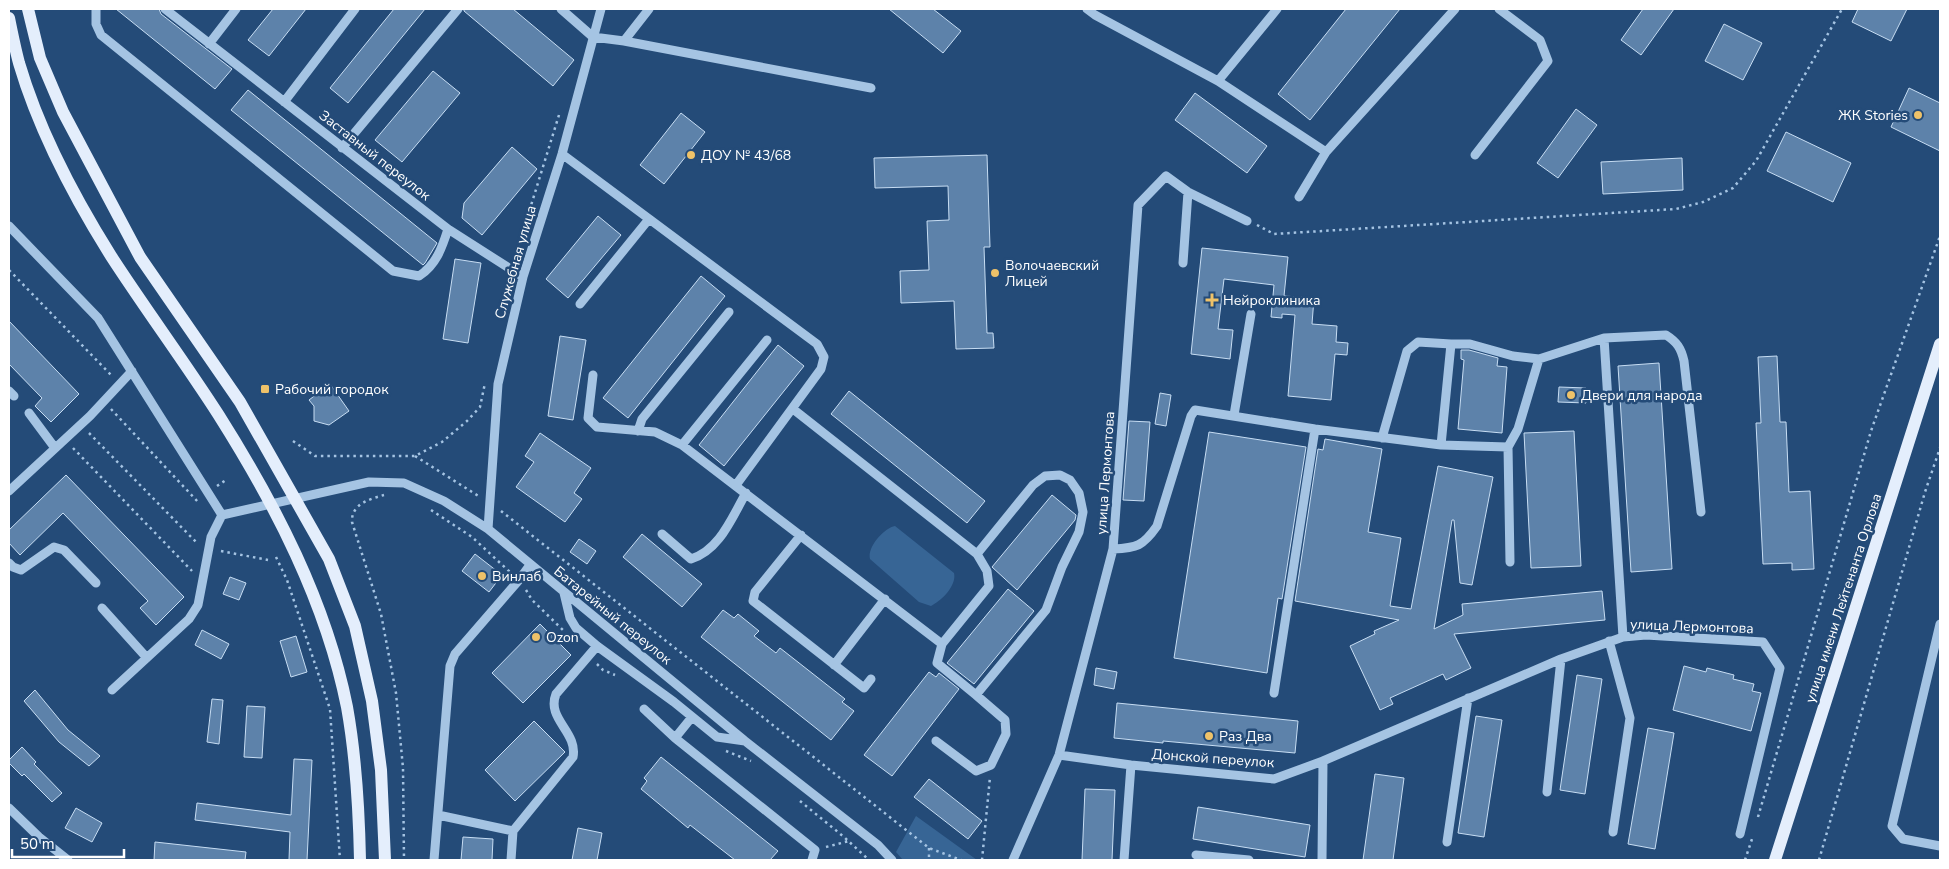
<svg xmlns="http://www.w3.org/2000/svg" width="1949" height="869" font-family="'Nunito Sans',sans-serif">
<rect width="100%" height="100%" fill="#244b78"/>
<path fill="#376595" d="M895 526 954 573C957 586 941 601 931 606L919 602 870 559C867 547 884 528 895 526Z
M916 816 977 860H903L896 852Z"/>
<path fill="#5d82aa" stroke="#c7ddf3" d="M116 9H159L161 14 232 69 215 89Z
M273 9H306L269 56 248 40Z
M394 9H425L348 103 330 88Z
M464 9H513L574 60 553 86 464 11Z
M889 9H933L961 31 943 53Z
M1346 9H1400L1310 120 1278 94Z
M1643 9H1674L1641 55 1621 40Z
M1858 9H1907L1891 41 1852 22Z
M1724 24 1762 43 1743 80 1705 61Z
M433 71 460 93 402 162 375 140Z
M1909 88 1940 103V151L1891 127Z
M248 90 437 243 425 263 423 265 231 110Z
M1195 93 1267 146 1247 173 1175 120Z
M1576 109 1597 125 1558 178 1537 163Z
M681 113 705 132 664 184 640 165Z
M1786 132 1851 163 1833 202 1767 171Z
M512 147 537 169 482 235 462 218 464 203Z
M987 155 990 247H984L987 333H993L994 348 956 349 954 301 901 303 900 271 929 270 927 221 949 220 948 186 875 188 874 158Z
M1682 158 1683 190 1603 194 1601 162Z
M598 216 621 235 568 298 546 279Z
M1202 248 1288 257 1284 296 1314 298 1312 324 1337 326 1336 342 1348 343 1347 355 1335 354 1331 400 1288 396 1295 315 1282 314V318L1271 317 1274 285 1224 279 1218 329 1233 330 1230 359 1191 354Z
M455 259 481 263 468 343 443 339Z
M701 276 725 296 628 418 603 398Z
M9 321 79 394 51 422 35 406 42 398 9 364Z
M560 336 586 340 573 420 548 416Z
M778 345 804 366 724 466 699 445Z
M1461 350H1469L1498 358 1497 366 1507 367 1502 433 1458 429 1464 360 1461 359Z
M1777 356 1780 422H1786L1789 492 1810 491 1814 569 1792 570V563L1763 564 1756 423H1761L1758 357Z
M1659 363 1672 569 1631 572 1618 366Z
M330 384 349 411 329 425 314 421V406L309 400Z
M1559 387 1586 388V403L1558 402Z
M849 391 985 501 967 523 831 414Z
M1160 393 1171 395 1166 426 1155 424Z
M1129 421 1150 422 1144 501 1123 500Z
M1574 431 1581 566 1531 568 1524 433Z
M1209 432 1306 447 1282 599 1278 598 1267 673 1174 658Z
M540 433 591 468 574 493 582 499 565 522 516 487 534 462 525 456Z
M1325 439 1382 449 1368 532 1401 538 1390 606 1411 609 1438 466 1493 477 1472 585 1460 583 1454 520H1452L1434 629 1463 615 1462 604 1602 591 1605 620 1454 634 1471 668 1446 680 1443 674 1390 698 1393 704 1380 710 1350 646 1375 634 1374 631 1399 620 1295 601 1318 449 1323 450Z
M66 475 184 597 156 625 140 608 148 601 63 513 20 555 9 543V530Z
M1052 495 1076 515 1075 520 1017 590 992 567Z
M642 534 702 584 682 607 623 557Z
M579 539 596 551 587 564 570 552Z
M475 554 502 575 489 592 462 571Z
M230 577 246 583 239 600 223 594Z
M1008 589 1034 611 974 684 947 663Z
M723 610 734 618 738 614 759 631 754 636 776 653 780 648 845 699 842 702 854 711 831 740 701 637Z
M540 624 571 655 523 703 492 673Z
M202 630 229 644 221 659 195 645Z
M296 636 307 672 291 677 280 641Z
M1684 666 1706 672 1707 668 1734 675 1733 679 1754 684 1752 691 1761 693 1751 731 1673 710Z
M1096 668 1117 672 1114 689 1094 685Z
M929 672 936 677 939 673 959 689 892 776 864 755Z
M1577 675 1602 679 1585 794 1560 790Z
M35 690 68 730 100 756 89 766 59 742 24 701Z
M212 699 223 700 219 744 207 742Z
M1117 703 1298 721 1295 753 1163 741V743L1114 738Z
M247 706 265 707 262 758 244 757Z
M1476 716 1502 720 1484 837 1458 833Z
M534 721 565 752 515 801 485 770Z
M1648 728 1674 733 1655 849 1628 844Z
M22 747 36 762 34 764 62 793 52 802 24 774 22 776 9 763V760Z
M661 757 778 851 770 860H735L690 825 688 828 641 789 647 781 644 778Z
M294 759 312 760 307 860H289L290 832 195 820 197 803 291 815Z
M1375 774 1404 778 1393 860H1363Z
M929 779 982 821 968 839 914 797Z
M1085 789 1115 790 1112 860H1082Z
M1198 807 1310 825 1305 857 1193 839Z
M76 808 102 823 92 842 65 828Z
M578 828 602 833 597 860H572Z
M463 837 493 839 492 860H461Z
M155 842 246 852 245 860H154Z"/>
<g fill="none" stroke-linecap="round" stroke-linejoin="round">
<path stroke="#a5c4e3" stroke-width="2.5" stroke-dasharray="2.5 4" stroke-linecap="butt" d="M1257 225 1274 234 1676 209 1703 202 1733 188 1756 161 1842 9
M516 254 559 115
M9 270 112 376
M111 409 198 502
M89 433 197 543
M293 441 315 456H415L442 442 467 421 480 407 485 383
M73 448 192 571
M415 456 480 497
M217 486 226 480
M384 495C370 499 351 504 352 522L381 614 396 693 403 768 404 860
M431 510 472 537 511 573
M501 511 929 848 961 860
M221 551 268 560
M276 557 287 580 330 709 340 860
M526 590 532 600 563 630
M597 664 603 670 615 675
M726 751 751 761
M800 801 844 837 869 860
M1758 817 1871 431 1940 236
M826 847 849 841
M929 848V860
M982 860 990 777
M1745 860 1752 839
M1819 860 1925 492 1940 448"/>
<path stroke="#a5c4e3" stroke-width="9" d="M96 9V24L101 35 393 271 419 276C436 265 442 248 448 229
M165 9 448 229 523 277
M561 9 593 37 624 41 871 88
M1087 9 1095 15 1218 81 1326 152 1299 197
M624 41 649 9
M209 44 236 9
M1218 81 1277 9
M284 102 355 9
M342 148 458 9
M1326 152 1455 9
M562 154 817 344 824 357 821 369 736 485
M1475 155 1548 61 1540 40 1499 9
M9 226 98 318 222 515
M1183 263 1188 192
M580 304 649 219
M1604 338 1623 637
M593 375 588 418 597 427 655 432 682 445 942 644 989 586 987 571 977 554 793 409
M9 391 14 396
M29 413 55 448
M1234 415 1251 314
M638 431 642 419 729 312
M1382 438 1407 351 1418 342 1451 344
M682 445 767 340
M1441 445 1451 344H1470L1513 356 1539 359 1604 338 1666 335C1677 342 1681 348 1684 361L1701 512
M9 491 90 416 132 371
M222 515 369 482 404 483 444 501 488 529 745 741 878 845 892 860
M488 529 498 384 523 277 562 154 601 9
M662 534 691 559C720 550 732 517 746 493
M801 535 755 592 753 601 864 688 871 679
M1113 549C1137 548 1143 546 1157 526L1191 416 1195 410 1315 429 1441 445 1508 447
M1510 562 1508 447 1518 429 1539 359
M9 563 13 567 21 570 54 547 64 550 96 583
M564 593 570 618 576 628 597 646 674 702 717 737 745 741
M102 608 147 658
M1940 624 1892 826 1903 839 1940 846
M1609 641 1630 718 1613 832
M942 644 937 663 976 695 1046 610 1062 567 1079 532 1083 512 1079 493 1070 480 1060 475 1045 476 1033 485 977 554
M834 665 885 599
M112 690 189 619 198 605 211 537 222 515
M1274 693 1315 429
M644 709 675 738 692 717
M675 738 815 850 812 860
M936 741 976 771 991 765 1006 734 1005 720 976 695
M1059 755 1131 765 1274 779 1323 761 1322 860
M1323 761 1561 659 1623 637 1646 635 1763 642 1780 668 1740 834
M1547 792 1561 659
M9 808 39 837 68 860
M438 815 513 831 573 757C578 732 546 719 556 694L597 646
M1447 842 1468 698
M1196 855 1249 860
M434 860 450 666 455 654 519 580 530 565
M511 860 513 831
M1013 860 1059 755 1113 549 1138 205 1166 176 1188 192 1247 221
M1124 860 1131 765"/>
<path stroke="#e4eefc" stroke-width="12" d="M28 9 40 58 63 112 140 257 240 402 329 559 355 626 372 701 381 770 385 860
M9 18C12 33 15 48 19 63 39 131 74 197 111 256 146 310 184 361 218 414 275 504 326 602 347 707 356 757 359 810 360 860
M1775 860 1940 344"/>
</g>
<g fill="#eec269" stroke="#244b78" stroke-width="2">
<circle cx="1918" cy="115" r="5"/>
<circle cx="691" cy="155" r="5"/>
<circle cx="995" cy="273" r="5"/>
<path d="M1209.5 292.5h5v5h5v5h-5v5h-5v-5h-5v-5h5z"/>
<rect x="260" y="384" width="10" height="10" rx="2.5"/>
<circle cx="1571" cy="395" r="5"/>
<circle cx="482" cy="576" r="5"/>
<circle cx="536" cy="637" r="5"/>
<circle cx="1209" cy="736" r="5"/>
</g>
<g text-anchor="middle" stroke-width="5" stroke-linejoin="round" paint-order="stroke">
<g font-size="14" fill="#fff" stroke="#244b78" text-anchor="start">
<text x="1908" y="120" text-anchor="end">ЖК Stories</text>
<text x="701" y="160">ДОУ № 43/68</text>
<text x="1005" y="270">Волочаевский<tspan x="1005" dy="16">Лицей</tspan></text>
<text x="1223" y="305">Нейроклиника</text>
<text x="275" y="394">Рабочий городок</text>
<text x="1581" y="400">Двери для народа</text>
<text x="492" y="581">Винлаб</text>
<text x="546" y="642">Ozon</text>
<text x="1219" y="741">Раз Два</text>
</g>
<g font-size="14" fill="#fff" stroke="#244b78">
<text transform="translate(375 155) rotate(38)" y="5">Заставный переулок</text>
<text transform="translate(515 262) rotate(-74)" y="5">Служебная улица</text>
<text transform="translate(1105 473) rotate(-86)" y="5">улица Лермонтова</text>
<text transform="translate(1843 598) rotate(-72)" y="5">улица имени Лейтенанта Орлова</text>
<text transform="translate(613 615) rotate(39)" y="5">Батарейный переулок</text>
<text transform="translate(1692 626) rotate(2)" y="5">улица Лермонтова</text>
<text transform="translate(1213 758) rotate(4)" y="5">Донской переулок</text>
</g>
</g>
<rect width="1949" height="869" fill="none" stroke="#ffffff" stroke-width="20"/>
<path d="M12 849v8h112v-8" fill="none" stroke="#ffffff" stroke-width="2.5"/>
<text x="20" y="849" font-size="15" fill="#ffffff" stroke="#244b78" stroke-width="4" paint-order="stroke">50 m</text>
</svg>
